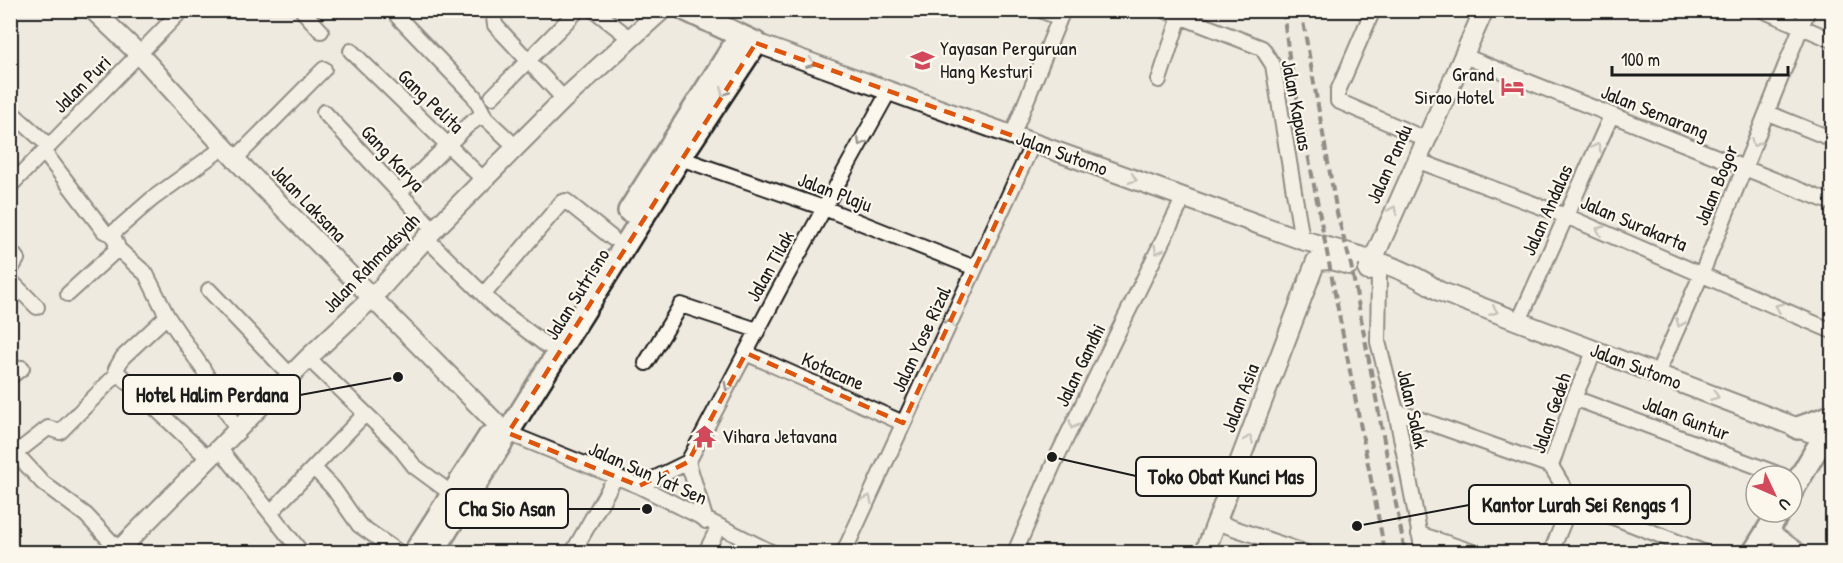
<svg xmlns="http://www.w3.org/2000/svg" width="1843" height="563" font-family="'Patrick Hand',sans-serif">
<rect width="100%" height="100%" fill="#eeeadf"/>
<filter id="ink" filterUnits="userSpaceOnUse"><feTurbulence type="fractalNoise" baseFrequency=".0167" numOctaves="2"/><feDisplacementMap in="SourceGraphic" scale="12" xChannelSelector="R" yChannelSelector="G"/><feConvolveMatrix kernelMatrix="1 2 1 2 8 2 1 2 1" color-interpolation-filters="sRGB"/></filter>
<g filter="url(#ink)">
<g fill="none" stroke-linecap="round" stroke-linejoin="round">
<defs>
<path id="street" d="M302 10 321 31
M493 10 495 25 564 99
M594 10 631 39
M1040 10 1060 18
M1164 10 1262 48 1273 65 1302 240
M1373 10 1338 91V101L1425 139
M1762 10 1832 40
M398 17 474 96 484 115
M351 51 484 180
M1464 56 1832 203
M1159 80 1182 10
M492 97 578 10
M10 111 49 146
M324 112 434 230
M1768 113 1832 139
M1012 136 1063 10
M44 152 104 231 112 234 117 245 114 252 68 294
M680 158 824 208 975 268
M235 159 324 69
M1416 160 1566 216 1832 331
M10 186 182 10
M399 193 467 126 482 115 516 147
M112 234 152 199 224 147
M426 238 497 308 546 345
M117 248 146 274 167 316 123 357 116 369 118 373 210 460
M10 250 17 259 10 271
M1379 274 1378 342 1396 411 1423 552
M10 280 37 307
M209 290 291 376
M484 294 562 202 566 201 612 238
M167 316 203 369 238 432
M1519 321 1611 116
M746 353 903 423
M308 358 396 443 414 466 452 494
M646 363 681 305 757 330
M1657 374 1702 273 1808 10
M10 377 22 368
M1574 398 1783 476
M1396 411 1551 466
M508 433 639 486 771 552
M10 447 43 483 86 515 119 550
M220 449 301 552
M16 453 48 428 60 432 118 373
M688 462 706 521
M314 468 333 488 359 525 398 552
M639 486 688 462 780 288 889 91
M1572 501 1551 466 1574 398 1595 350
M1572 501 1703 552
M271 512 365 414
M1216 522 1304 552
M1768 529 1800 552
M1419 534 1473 552
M573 552 615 478
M706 552 719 526
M844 552 1033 143
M1015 552 1054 463 1184 197
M1551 552 1572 501"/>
<path id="secondary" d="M93 10 139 54 235 159 497 424
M756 43 1302 240C1347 253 1400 263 1439 291L1809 432
M1368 271 1484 10
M117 552 308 358 372 298 426 238 516 147 564 99 662 10
M1205 552 1316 261 1331 260 1349 265"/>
<path id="primary" d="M629 211 740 36
M1798 428 1832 416
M1792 491 1832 423
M415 552 489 437
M433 552 680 158 756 43 686 10
M1754 552 1779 512"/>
</defs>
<use href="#street" stroke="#1c1c1c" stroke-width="18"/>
<use href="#secondary" stroke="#1c1c1c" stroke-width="22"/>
<use href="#primary" stroke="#1c1c1c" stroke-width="26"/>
<use href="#street" stroke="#fbf7ec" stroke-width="14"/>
<use href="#secondary" stroke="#fbf7ec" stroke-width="18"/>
<use href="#primary" stroke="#fbf7ec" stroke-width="21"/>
<path stroke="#1c1c1c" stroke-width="4" stroke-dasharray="9 4.5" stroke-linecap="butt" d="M1283 10 1289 56 1385 552
M1301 10 1337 213 1351 265 1405 552"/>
</g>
<defs><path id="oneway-chevron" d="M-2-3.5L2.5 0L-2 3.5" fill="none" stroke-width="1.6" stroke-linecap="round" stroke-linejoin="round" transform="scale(1.5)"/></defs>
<g stroke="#97948e">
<use href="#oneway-chevron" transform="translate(811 63) rotate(20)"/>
<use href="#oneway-chevron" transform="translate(724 92) rotate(124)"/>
<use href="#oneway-chevron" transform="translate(861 142) rotate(119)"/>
<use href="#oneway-chevron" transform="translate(1755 143) rotate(114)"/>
<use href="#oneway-chevron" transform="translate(1597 147) rotate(-66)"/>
<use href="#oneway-chevron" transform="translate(1133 179) rotate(20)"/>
<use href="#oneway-chevron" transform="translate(1393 210) rotate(-65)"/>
<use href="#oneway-chevron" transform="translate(1600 230) rotate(-157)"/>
<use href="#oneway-chevron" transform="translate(1158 250) rotate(116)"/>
<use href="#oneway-chevron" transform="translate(1779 307) rotate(-156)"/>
<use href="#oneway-chevron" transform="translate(1494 311) rotate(21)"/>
<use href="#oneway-chevron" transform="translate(950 322) rotate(-65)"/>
<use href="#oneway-chevron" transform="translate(1680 323) rotate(114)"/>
<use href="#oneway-chevron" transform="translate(728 387) rotate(118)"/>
<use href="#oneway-chevron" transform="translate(1715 396) rotate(21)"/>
<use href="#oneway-chevron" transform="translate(1073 425) rotate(116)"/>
<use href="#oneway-chevron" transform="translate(1249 439) rotate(-69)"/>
<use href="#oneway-chevron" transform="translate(868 499) rotate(-65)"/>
</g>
</g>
<path d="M0 0H1843V563H0ZM756 43 1033 143 903 423 746 353 688 462 639 486 508 433Z" fill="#eeeadf" fill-opacity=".55" fill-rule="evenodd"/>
<path fill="none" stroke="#de560d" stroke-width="4.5" stroke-dasharray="12 8" stroke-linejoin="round" d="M756 43 1033 143 903 423 746 353 688 462 639 486 508 433Z"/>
<defs>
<symbol id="school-bare" viewBox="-9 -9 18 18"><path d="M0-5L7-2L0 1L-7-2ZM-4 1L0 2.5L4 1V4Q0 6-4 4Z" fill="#d1495b" stroke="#fbf7ec" stroke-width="2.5" paint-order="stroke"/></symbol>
<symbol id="hotel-bare" viewBox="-9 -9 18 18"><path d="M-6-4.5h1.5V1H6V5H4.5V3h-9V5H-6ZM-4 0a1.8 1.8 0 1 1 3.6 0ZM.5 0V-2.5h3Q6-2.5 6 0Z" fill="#d1495b" stroke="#fbf7ec" stroke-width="2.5" paint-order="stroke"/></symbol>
<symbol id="temple-bare" viewBox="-9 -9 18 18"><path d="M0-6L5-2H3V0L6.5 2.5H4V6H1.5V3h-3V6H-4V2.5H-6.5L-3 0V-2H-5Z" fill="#d1495b" stroke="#fbf7ec" stroke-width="2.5" paint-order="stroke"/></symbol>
</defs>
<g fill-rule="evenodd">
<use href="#school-bare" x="906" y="44" width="33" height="33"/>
<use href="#hotel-bare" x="1496" y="70" width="33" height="33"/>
<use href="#temple-bare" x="688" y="420" width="33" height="33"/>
</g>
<g text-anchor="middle" stroke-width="4.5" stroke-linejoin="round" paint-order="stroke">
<g font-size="20" fill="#1c1c1c" stroke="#fbf7ec" text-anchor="start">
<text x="940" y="55">Yayasan Perguruan<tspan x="940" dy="23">Hang Kesturi</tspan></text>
<text x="1494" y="81" text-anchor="end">Grand<tspan x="1494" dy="23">Sirao Hotel</tspan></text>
<text x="722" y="443">Vihara Jetavana</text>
</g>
<g font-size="20" fill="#1c1c1c" stroke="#fbf7ec">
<text transform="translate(82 84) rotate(-45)" y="7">Jalan Puri</text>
<text transform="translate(431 101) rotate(44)" y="7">Gang Pelita</text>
<text transform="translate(1297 105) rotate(79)" y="7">Jalan Kapuas</text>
<text transform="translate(1655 112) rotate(22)" y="7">Jalan Semarang</text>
<text transform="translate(1062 153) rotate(20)" y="7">Jalan Sutomo</text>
<text transform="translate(393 158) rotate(47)" y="7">Gang Karya</text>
<text transform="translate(1389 164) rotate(-66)" y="7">Jalan Pandu</text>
<text transform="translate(1716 185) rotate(-68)" y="7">Jalan Bogor</text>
<text transform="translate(835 192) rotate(21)" y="7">Jalan Plaju</text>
<text transform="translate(309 203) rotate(46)" y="7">Jalan Laksana</text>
<text transform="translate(1547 210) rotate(-66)" y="7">Jalan Andalas</text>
<text transform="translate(1634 223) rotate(23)" y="7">Jalan Surakarta</text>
<text transform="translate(371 263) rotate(-46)" y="7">Jalan Rahmadsyah</text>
<text transform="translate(770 266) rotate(-61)" y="7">Jalan Tilak</text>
<text transform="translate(577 294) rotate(-58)" y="7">Jalan Sutrisno</text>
<text transform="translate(921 339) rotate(-65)" y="7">Jalan Yose Rizal</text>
<text transform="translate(1080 365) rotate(-64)" y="7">Jalan Gandhi</text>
<text transform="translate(1636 366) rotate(21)" y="7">Jalan Sutomo</text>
<text transform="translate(833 371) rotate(24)" y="7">Kotacane</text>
<text transform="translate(1240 398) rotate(-69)" y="7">Jalan Asia</text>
<text transform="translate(1413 409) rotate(77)" y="7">Jalan Salak</text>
<text transform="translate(1551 413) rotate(-71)" y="7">Jalan Gedeh</text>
<text transform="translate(1686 418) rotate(21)" y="7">Jalan Guntur</text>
<text transform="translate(648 473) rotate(24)" y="7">Jalan Sun Yat Sen</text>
</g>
</g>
<path fill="none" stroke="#1c1c1c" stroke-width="2" d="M398 377L300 395M1052 457L1136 476M1357 526L1469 505M647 509L568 509"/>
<g fill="#1c1c1c" stroke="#fbf7ec" stroke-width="2">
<circle cx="398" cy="377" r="6"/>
<circle cx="1052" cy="457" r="6"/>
<circle cx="1357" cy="526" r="6"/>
<circle cx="647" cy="509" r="6"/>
</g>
<g fill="#fbf7ec" stroke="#1c1c1c" stroke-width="2">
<rect x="123" y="375" width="177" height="39" rx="6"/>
<rect x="1136" y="457" width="180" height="39" rx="6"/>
<rect x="1469" y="485" width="221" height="39" rx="6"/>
<rect x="446" y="489" width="122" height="39" rx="6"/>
</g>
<g font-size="21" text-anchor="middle" font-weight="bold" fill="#1c1c1c">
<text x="212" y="402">Hotel Halim Perdana</text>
<text x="1226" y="484">Toko Obat Kunci Mas</text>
<text x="1580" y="512">Kantor Lurah Sei Rengas 1</text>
<text x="507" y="516">Cha Sio Asan</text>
</g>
<rect width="1843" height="563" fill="none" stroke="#fbf7ec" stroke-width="36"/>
<rect x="18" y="18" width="1807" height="527" fill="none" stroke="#1c1c1c" stroke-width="2" filter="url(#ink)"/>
<g transform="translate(1774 494) rotate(134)"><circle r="28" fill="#fbf7ec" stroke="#a29f99" stroke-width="1.5"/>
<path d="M0-4.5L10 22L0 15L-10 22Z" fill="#d1495b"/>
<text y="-9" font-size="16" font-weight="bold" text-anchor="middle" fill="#1c1c1c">U</text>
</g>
<path d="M1612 66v9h176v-9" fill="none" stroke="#1c1c1c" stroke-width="3"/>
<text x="1621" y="66" font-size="18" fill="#1c1c1c" stroke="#fbf7ec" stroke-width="4.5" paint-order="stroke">100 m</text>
</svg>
